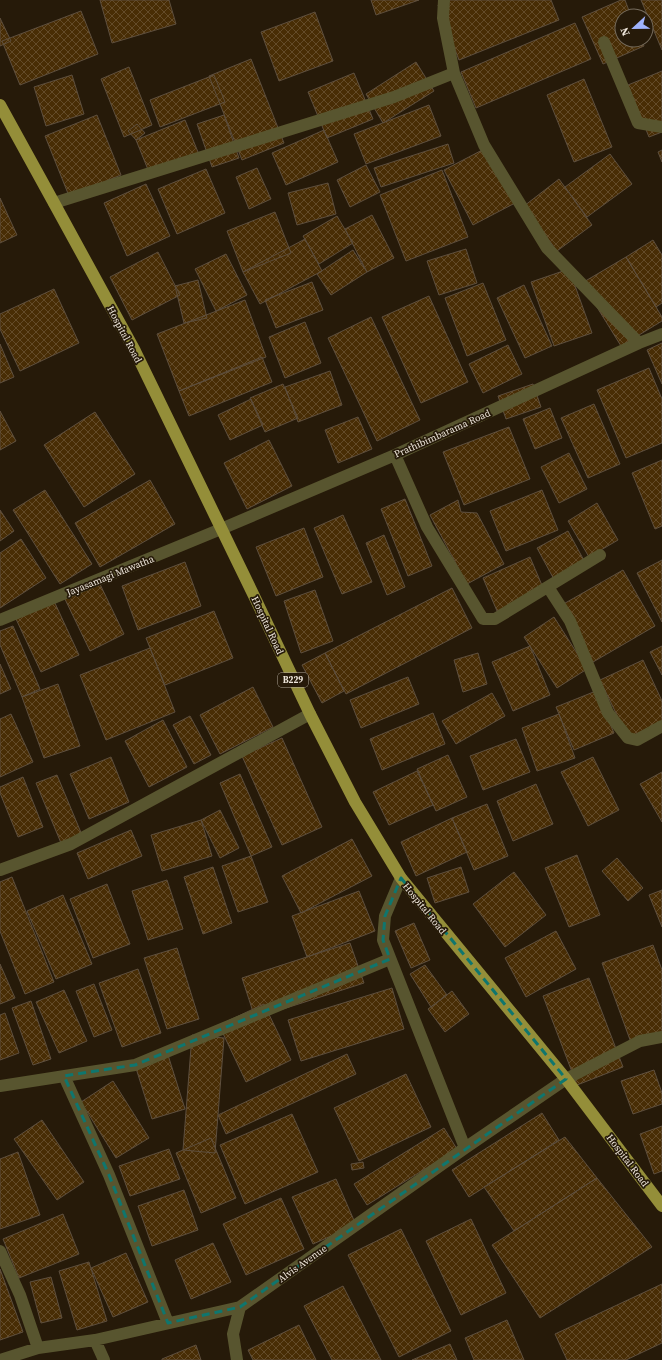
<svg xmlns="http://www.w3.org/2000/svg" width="662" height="1360" font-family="'Source Serif 4',serif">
<defs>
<pattern id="building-cross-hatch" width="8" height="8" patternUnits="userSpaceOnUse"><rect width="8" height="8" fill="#482d05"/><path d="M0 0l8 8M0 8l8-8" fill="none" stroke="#634b29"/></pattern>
</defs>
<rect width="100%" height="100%" fill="#261a09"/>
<path fill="url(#building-cross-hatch)" stroke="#5e4f3e" d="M100 0H169L176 24 112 43Z
M371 0H419L376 15Z
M450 0H551L559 20 459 60 438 5Z
M621 0H625L631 16H622V40H642L644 46 603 64 582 17Z
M641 0H662V50Z
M81 11 98 54 20 85 2 41Z
M315 12 333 61 279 81 261 32Z
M0 18 11 41 0 46Z
M575 23 591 59 476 108 461 72Z
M251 59 284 143 242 160 209 76Z
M416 62 434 91 383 123 366 94Z
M129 67 152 125 124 137 101 79Z
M662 71V132L649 137 628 85Z
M354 73 373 119 327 138 308 92Z
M72 75 84 114 46 126 34 87Z
M214 75 225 102 160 127 150 100Z
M584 79 612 147 574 162 547 95Z
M429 105 441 136 366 164 354 134Z
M97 115 121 175 69 196 45 136Z
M224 115 239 158 212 167 197 124Z
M185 120 200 157 151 177 136 140Z
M137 124 145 133 136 140 128 131Z
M324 130 338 162 286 185 272 153Z
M448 144 454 163 381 187 374 168Z
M488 147 517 202 473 225 444 170Z
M662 150V162L658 152Z
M610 154 632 184 587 217 565 187Z
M366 165 380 192 350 207 337 180Z
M257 168 271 199 249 209 236 177Z
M206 169 225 213 177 234 158 189Z
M442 170 468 237 406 261 380 195Z
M559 179 592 225 557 251 524 206Z
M328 183 336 214 297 225 288 193Z
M146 184 170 236 127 256 104 203Z
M0 198 17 235 0 243Z
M275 212 291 253 243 272 227 231Z
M372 215 394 258 367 272 345 229Z
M337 216 353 243 319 264 303 236Z
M305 239 322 271 260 304 243 272Z
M653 240 662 255V303L656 307 626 257Z
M466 249 477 283 439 295 427 261Z
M353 250 367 272 331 295 317 274Z
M158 252 180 295 132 320 110 277Z
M226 254 247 295 216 311 195 269Z
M626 257 662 317V321L621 346 582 283Z
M569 269 592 333 554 346 531 282Z
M198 280 207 318 184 323 175 286Z
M312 282 323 310 276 328 265 300Z
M483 283 506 340 467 356 445 298Z
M524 285 552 346 525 358 497 298Z
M54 289 79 343 20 371 0 329V314Z
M429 296 468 382 421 403 382 317Z
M245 300 266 357 179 391 157 334Z
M371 317 420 420 377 441 328 338Z
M305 322 321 363 285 378 269 337Z
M662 343V384L647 350Z
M0 344 14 377 0 383Z
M508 345 522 374 483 393 469 364Z
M262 357 272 382 189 416 179 391Z
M649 368 662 399V443L626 458 597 390Z
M330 371 342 405 298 422 285 387Z
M283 384 298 418 265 432 250 398Z
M533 384 541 407 506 419 498 396Z
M251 399 263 425 230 440 218 415Z
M594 404 620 464 588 478 561 418Z
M550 408 562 438 535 449 523 419Z
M0 411 16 441 0 450Z
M95 412 135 474 84 507 44 445Z
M358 417 372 449 338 463 325 430Z
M509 427 530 479 464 505 443 452Z
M269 440 292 486 247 509 224 463Z
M569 453 587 489 559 503 541 467Z
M662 460V526L655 529 632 473Z
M150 480 175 524 100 567 75 523Z
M45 490 92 564 60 584 13 510Z
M542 490 558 530 506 551 490 511Z
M405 499 432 566 408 576 381 509Z
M458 500 461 512 477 513 504 564 467 584 430 515Z
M597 503 618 540 589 557 568 521Z
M0 510 14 531 0 541Z
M343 515 372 582 342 594 314 528Z
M304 528 323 577 276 596 256 547Z
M568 531 587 566 556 583 537 548Z
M384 535 405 587 387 595 366 543Z
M21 539 46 578 0 608V553Z
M530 557 544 590 497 611 483 578Z
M662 560V622L637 573Z
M185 562 201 606 138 630 122 586Z
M623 570 655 626 593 662 560 606Z
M97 578 124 634 90 651 63 595Z
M452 588 472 628 346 694 325 653Z
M315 590 333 641 301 653 284 601Z
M54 601 79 655 41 672 16 619Z
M214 611 233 658 165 685 146 638Z
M554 617 587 669 557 688 524 637Z
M13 626 40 689 22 697 0 645V631Z
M530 646 550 695 513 711 492 662Z
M662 646V675L650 652Z
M150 648 175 712 106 740 80 675Z
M325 653 344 691 322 703 302 665Z
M478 653 487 684 463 692 454 660Z
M643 660 662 701V721L628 738 600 680Z
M0 664 11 689 0 694Z
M408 677 419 704 361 728 350 700Z
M58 684 80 746 44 758 22 697Z
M253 687 273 727 220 754 200 715Z
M596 691 614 733 574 750 556 707Z
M492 693 505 716 456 744 442 721Z
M433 713 445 744 382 770 370 739Z
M11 714 33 762 0 777V719Z
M559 714 575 758 537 771 522 728Z
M190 716 211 755 194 764 173 725Z
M163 720 187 767 149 787 125 741Z
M282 738 322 827 282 845 242 756Z
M516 739 530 772 483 790 470 756Z
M448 755 467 797 436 811 417 769Z
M111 757 129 802 89 819 70 774Z
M593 757 619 810 588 826 561 772Z
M417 771 433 805 389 825 373 792Z
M662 772V822L640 784Z
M240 774 272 847 251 856 220 783Z
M57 775 82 835 61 843 36 783Z
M23 777 43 827 18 837 0 793V787Z
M536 784 553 824 513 841 497 801Z
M487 804 508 856 474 870 452 818Z
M220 810 239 848 220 858 201 820Z
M452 818 467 852 416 876 401 842Z
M201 820 212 856 162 871 151 835Z
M131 830 142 856 88 879 77 853Z
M352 839 372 876 301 913 282 876Z
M577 855 600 915 569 927 545 868Z
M251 856 268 902 238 912 222 866Z
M617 858 643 888 628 901 602 871Z
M213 867 232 923 203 934 184 877Z
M461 867 469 892 435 903 427 878Z
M514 872 546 915 505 947 473 904Z
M12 877 54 982 25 994 0 931V882Z
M167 880 183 929 148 940 132 891Z
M107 884 130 944 93 958 70 899Z
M662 890V927L649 895Z
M359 891 375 931 307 957 292 916Z
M63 895 92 964 56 979 27 911Z
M414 923 430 960 411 968 395 931Z
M556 931 576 969 526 997 505 958Z
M350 943 364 983 255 1018 242 978Z
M653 945 662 970V1037L633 1048 602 963Z
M177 948 199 1019 167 1029 144 958Z
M0 964 15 998 0 1004Z
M425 965 447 995 431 1007 410 974Z
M138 969 161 1033 122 1047 99 983Z
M589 978 623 1067 577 1085 543 996Z
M94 984 112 1030 94 1037 76 991Z
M392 988 404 1029 301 1061 288 1020Z
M64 990 87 1041 59 1053 36 1002Z
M452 991 469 1014 445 1032 428 1009Z
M31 1001 51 1059 33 1065 12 1008Z
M264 1004 291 1060 246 1082 219 1025Z
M5 1013 19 1053 0 1060V1015Z
M192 1035 224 1038 215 1153 183 1150Z
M347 1054 356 1074 226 1134 218 1115Z
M168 1055 185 1109 152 1119 135 1065Z
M654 1070 662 1093V1104L633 1114 621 1081Z
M406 1074 431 1127 359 1161 334 1108Z
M113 1081 149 1138 116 1158 81 1102Z
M542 1113 559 1140 469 1197 452 1170Z
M292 1114 318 1172 245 1204 220 1145Z
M42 1120 84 1182 57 1200 14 1139Z
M662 1126V1171L654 1174 640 1134Z
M444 1128 457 1149 367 1205 354 1184Z
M565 1137 597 1178 514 1231 484 1187Z
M211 1138 236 1198 201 1213 176 1153Z
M169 1149 180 1179 130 1196 119 1166Z
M18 1152 40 1215 0 1229V1159Z
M363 1162 364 1168 352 1170 351 1164Z
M597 1178 652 1247 540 1318 492 1245Z
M336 1179 356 1225 313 1244 292 1197Z
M184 1190 198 1230 152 1246 138 1206Z
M281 1198 304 1249 246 1275 223 1224Z
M63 1214 79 1254 19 1278 3 1239Z
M471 1219 506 1293 461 1315 426 1241Z
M401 1229 451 1331 399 1357 348 1255Z
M213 1243 231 1282 191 1299 175 1260Z
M126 1253 148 1302 113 1317 91 1268Z
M89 1262 107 1321 77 1330 59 1271Z
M0 1269 23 1332 0 1340Z
M51 1277 62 1318 41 1323 30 1282Z
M662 1284V1343L626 1360H567L555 1334Z
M343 1286 381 1360H332L304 1306Z
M507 1320 524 1360H474L465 1338Z
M299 1325 316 1360H253L248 1350Z
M450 1344 457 1360H412Z
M196 1345 201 1360H162V1359Z"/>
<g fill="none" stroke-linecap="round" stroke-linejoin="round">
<path stroke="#58552f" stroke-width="12" d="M444 0 443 18 454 73 484 145 547 248 639 343
M604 42 638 123 662 127
M54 203 394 97 454 73
M395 455 427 527 483 619H495L600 555
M548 587 570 621 608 713 628 738 637 740 662 726
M0 620 221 529 395 455 639 343 662 334
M0 870 71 844 310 714
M401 878 385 916 383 940 465 1148
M64 1076 109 1175 168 1323
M0 1086 135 1065 390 959
M0 1251 20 1295 38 1348
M95 1340 104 1360
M0 1360 38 1348 95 1340 240 1307 465 1148 566 1079 640 1041 662 1037
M237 1360 233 1334 240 1307"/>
<path stroke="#948e39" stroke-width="12" d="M0 105 54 203 135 351 255 598 310 714 355 802 401 878 566 1079 662 1206"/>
</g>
<path fill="none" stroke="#0f766e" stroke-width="3" stroke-dasharray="8 5" stroke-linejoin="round" d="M401 878 566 1079 240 1307 168 1323 109 1175 64 1076 135 1065 390 959 383 940 385 916Z"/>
<g text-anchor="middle" stroke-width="3.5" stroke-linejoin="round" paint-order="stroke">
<rect fill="#261a09" stroke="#b2a99c" stroke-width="1" x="278" y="673" width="30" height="14" rx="3"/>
<g font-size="9" font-weight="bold" fill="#eee6db">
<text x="293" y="683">B229</text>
</g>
<g font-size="10" fill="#eee6db" stroke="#261a09">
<text transform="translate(125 334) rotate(62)" y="4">Hospital Road</text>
<text transform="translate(442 433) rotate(-24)" y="4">Prathibimbarama Road</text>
<text transform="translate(110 575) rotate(-22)" y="4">Jayasamagi Mawatha</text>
<text transform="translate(268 625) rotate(65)" y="4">Hospital Road</text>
<text transform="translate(425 908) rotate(51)" y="4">Hospital Road</text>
<text transform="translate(628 1160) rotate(53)" y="4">Hospital Road</text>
<text transform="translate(302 1263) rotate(-35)" y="4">Alvis Avenue</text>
</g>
</g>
<g transform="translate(634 28) rotate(248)"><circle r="19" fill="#261a09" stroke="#766c5d"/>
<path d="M0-3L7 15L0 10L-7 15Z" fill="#a0b3fd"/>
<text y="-6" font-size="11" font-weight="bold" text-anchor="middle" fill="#eee6db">N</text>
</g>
</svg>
